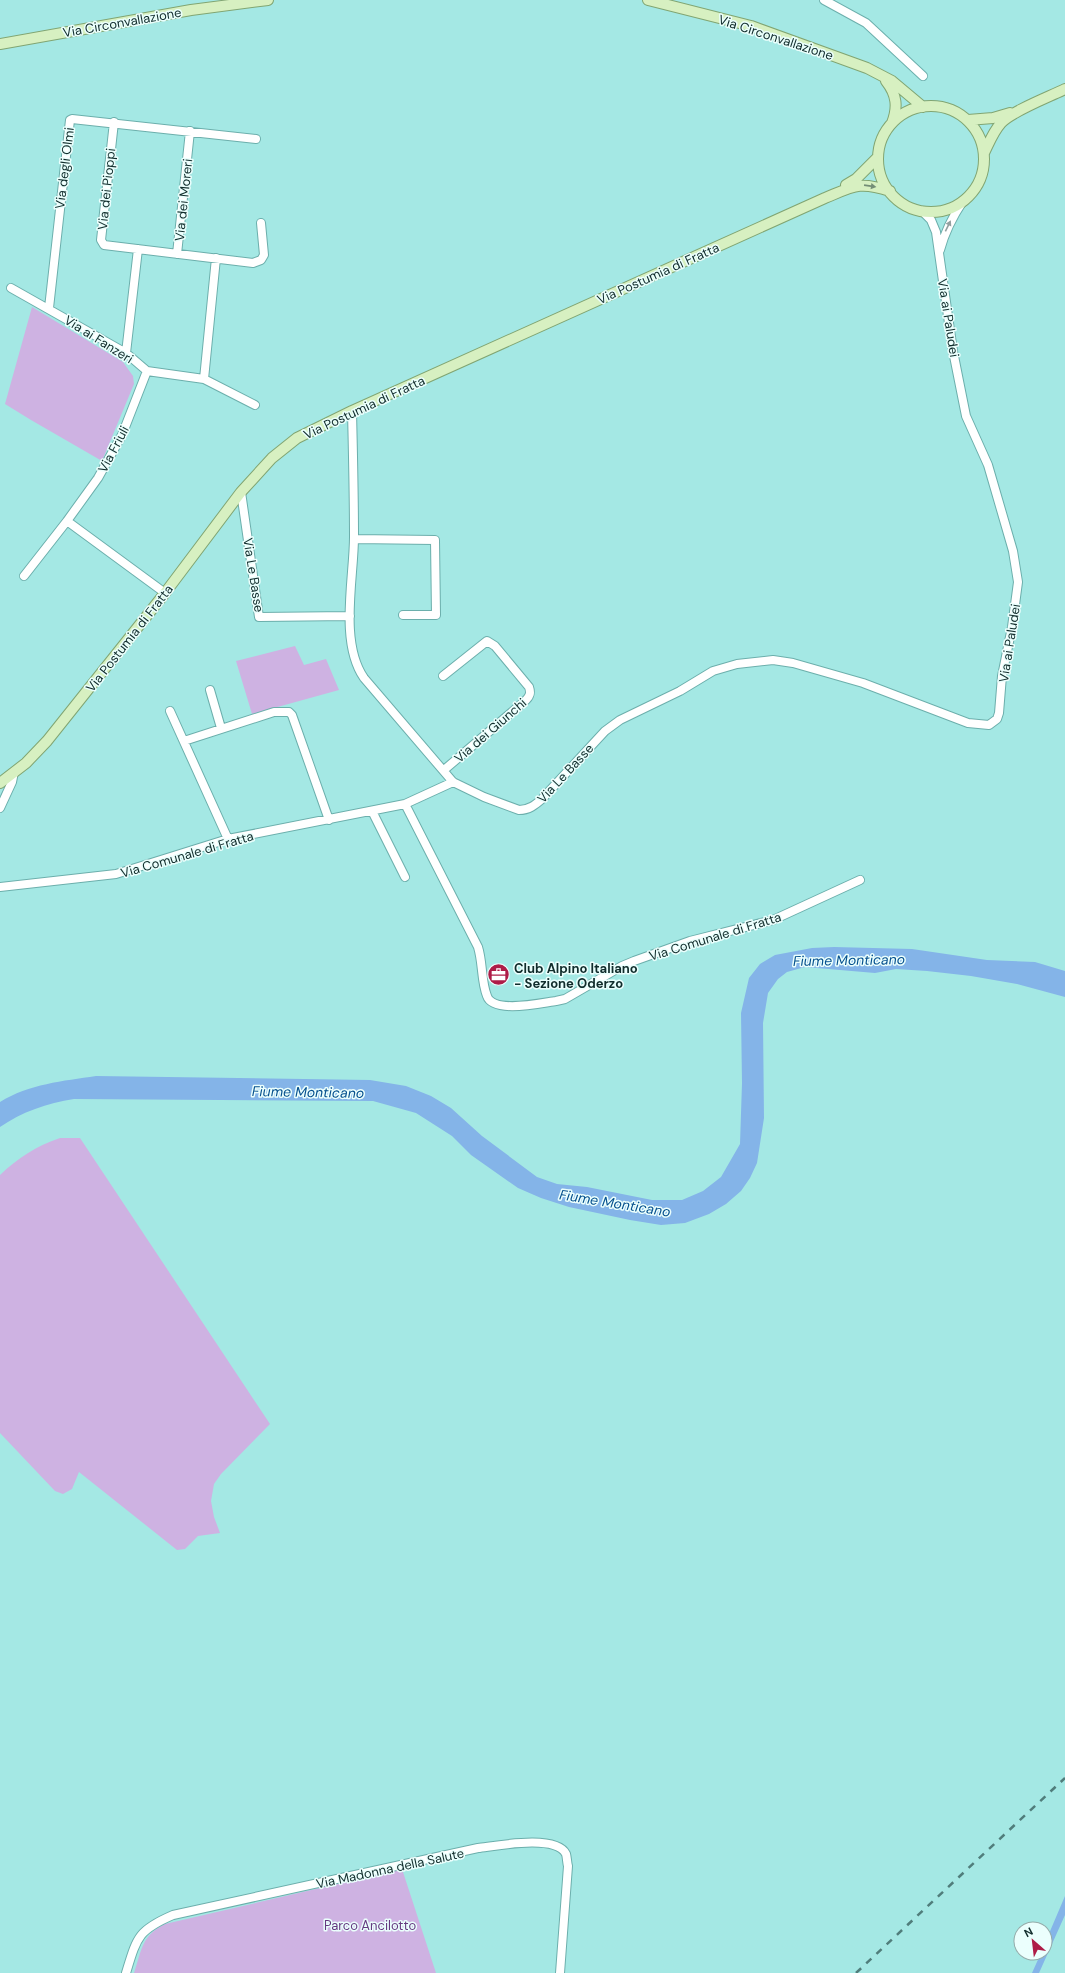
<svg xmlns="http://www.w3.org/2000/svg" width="1065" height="1973" font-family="'DM Sans',sans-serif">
<rect width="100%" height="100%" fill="#a4e8e4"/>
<path fill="#ceb2e2" d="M32 307 123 362 133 376 134 384 102 461 31 420 5 404Z
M295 646 304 665 326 659 339 690 252 714 236 661Z
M60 1138H80L270 1424 221 1474 214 1484 211 1501 214 1517 220 1533 198 1536 185 1549 177 1550 79 1472 72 1489 63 1494 55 1491 0 1433V1175C18 1158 36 1146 60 1138Z
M402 1869 436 1973H134C142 1950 141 1936 165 1924Z"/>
<path fill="#84b4e8" d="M834 947 912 949 987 960 1035 962 1065 971V997L1017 984 971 976 927 971 896 969 875 973 805 967 787 972 778 979 768 993 763 1023 764 1118 757 1163 750 1178 741 1191 726 1204 709 1214 685 1223 661 1225 630 1220 569 1207 541 1198 518 1188 471 1155 452 1136 416 1113 373 1101 74 1099C47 1103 22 1112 0 1127V1102C29 1084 63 1081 96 1076L370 1080 406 1086 431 1096 451 1108 482 1136 537 1177 557 1184 587 1187 652 1200H682L703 1191 721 1177 740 1144 742 1083 741 1013 749 978 760 964 775 955 812 948Z
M1065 1896V1915L1039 1973H1032L1041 1953H1045V1943Z"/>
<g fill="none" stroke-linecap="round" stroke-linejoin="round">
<defs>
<path id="minor" d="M824 0 866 23 923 76
M114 122 101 240 104 245 253 263 261 260 264 255 261 223
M940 250C945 231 953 216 963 201
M177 254 190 131
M11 288 126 353 147 371 204 379 255 405
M49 308 70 120 72 119 256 139
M126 353 138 249
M147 371 122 435 98 478 67 521 165 593
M204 379 216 258
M352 411C353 453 354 495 354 537 354 578 339 642 364 678L453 782 484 797 519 810C529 810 535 805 542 799L605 731 620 720 680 691 713 671 737 664 773 660 793 663 863 683 968 723 989 725 997 719 999 713 1002 676 1012 627 1018 582 1013 551 988 465 966 416 953 351 936 232 931 220 922 211
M241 492 259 617 350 616
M354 539 435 540 436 615H403
M24 576 67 521
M443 676 487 641 495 646 529 687C531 693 530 696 526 700L444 770
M210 690 221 728
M170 711 228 839
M184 741 274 712H289L292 715 329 820
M405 804 478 947C483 963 481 981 487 996 493 1014 541 1003 556 1001L565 999 622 966 634 961 690 941 773 920 860 880
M0 808 12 782 14 772
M372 811 405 877
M0 887 116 874 228 839 405 804 453 782
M126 1973C137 1937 138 1930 173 1915L478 1848C496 1846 556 1834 566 1854 567 1857 567 1863 568 1866L560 1973"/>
<path id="major" d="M648 0 751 26 867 68 892 81 923 107
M0 44 191 10 268 0
M886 81C897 95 898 107 892 123
M878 159a53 53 0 1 1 106 0a53 53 0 1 1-106 0Z
M968 120 993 118 1010 113
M984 153C989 143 993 132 1001 123 1012 111 1049 97 1065 89
M846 185 856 179 878 157
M0 783 26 763 47 741 165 593 241 492 272 458 297 438 352 411 825 198C854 186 859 181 890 191"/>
</defs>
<use href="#minor" stroke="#6cafac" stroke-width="10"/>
<use href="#major" stroke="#81a572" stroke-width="12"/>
<use href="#minor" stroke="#fff" stroke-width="8"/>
<use href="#major" stroke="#d7f0c1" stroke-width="10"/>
<path stroke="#507d7b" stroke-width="2.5" stroke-dasharray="7 7" stroke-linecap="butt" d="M856 1973 1065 1778"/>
</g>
<defs><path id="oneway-solid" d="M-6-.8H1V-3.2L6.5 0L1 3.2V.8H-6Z"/></defs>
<use fill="#748e76" href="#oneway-solid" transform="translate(870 186) rotate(8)"/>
<use fill="#94a0a0" href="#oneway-solid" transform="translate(948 226) rotate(-64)"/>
<defs>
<symbol id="office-disc" viewBox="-11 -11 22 22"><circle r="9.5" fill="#ae1c47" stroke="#ebfffd"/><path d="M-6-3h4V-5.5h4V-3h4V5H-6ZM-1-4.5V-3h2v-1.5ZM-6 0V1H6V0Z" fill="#fff"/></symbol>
</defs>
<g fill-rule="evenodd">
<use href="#office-disc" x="486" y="962" width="25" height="25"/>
</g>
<g text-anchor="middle" stroke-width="3" stroke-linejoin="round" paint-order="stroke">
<g font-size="13" fill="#112d2c" stroke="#ebfffd">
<text transform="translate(122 22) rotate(-10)" y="5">Via Circonvallazione</text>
<text transform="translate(776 37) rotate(18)" y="5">Via Circonvallazione</text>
<text transform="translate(64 168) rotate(-83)" y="5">Via degli Olmi</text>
<text transform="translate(106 189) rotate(-84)" y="5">Via dei Pioppi</text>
<text transform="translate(183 200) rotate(-84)" y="5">Via dei Moreri</text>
<text transform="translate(658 273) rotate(-24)" y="5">Via Postumia di Fratta</text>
<text transform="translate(949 318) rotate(81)" y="5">Via ai Paludei</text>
<text transform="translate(99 339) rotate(32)" y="5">Via ai Fanzeri</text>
<text transform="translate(364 407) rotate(-25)" y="5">Via Postumia di Fratta</text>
<text transform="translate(113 449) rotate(-62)" y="5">Via Friuli</text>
<text transform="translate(254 575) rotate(81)" y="5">Via Le Basse</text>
<text transform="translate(129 638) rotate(-52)" y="5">Via Postumia di Fratta</text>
<text transform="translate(1009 643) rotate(-81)" y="5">Via ai Paludei</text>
<text transform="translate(490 730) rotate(-41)" y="5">Via dei Giunchi</text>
<text transform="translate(565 773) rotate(-47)" y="5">Via Le Basse</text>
<text transform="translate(187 854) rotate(-16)" y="5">Via Comunale di Fratta</text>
<text transform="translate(715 936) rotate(-17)" y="5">Via Comunale di Fratta</text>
<text transform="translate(390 1868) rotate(-12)" y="5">Via Madonna della Salute</text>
</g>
<g font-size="13" font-weight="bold" fill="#112d2c" stroke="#ebfffd" text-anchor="start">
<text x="514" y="973">Club Alpino Italiano<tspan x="514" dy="15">- Sezione Oderzo</tspan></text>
</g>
<g font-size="13" fill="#653980" stroke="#ebfffd">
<text x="370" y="1930">Parco Ancilotto</text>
</g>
<g font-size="14" font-style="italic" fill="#05508e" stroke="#ebfffd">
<text transform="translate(849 960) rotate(-1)" y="5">Fiume Monticano</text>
<text transform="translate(308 1092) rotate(1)" y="5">Fiume Monticano</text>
<text transform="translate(615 1203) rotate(9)" y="5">Fiume Monticano</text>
</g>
</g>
<g transform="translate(1033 1941) rotate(332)"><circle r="19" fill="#ebfffd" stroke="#94aba9"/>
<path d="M0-3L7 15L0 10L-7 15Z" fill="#ae1c47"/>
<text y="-6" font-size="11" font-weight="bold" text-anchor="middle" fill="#112d2c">N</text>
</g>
</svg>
